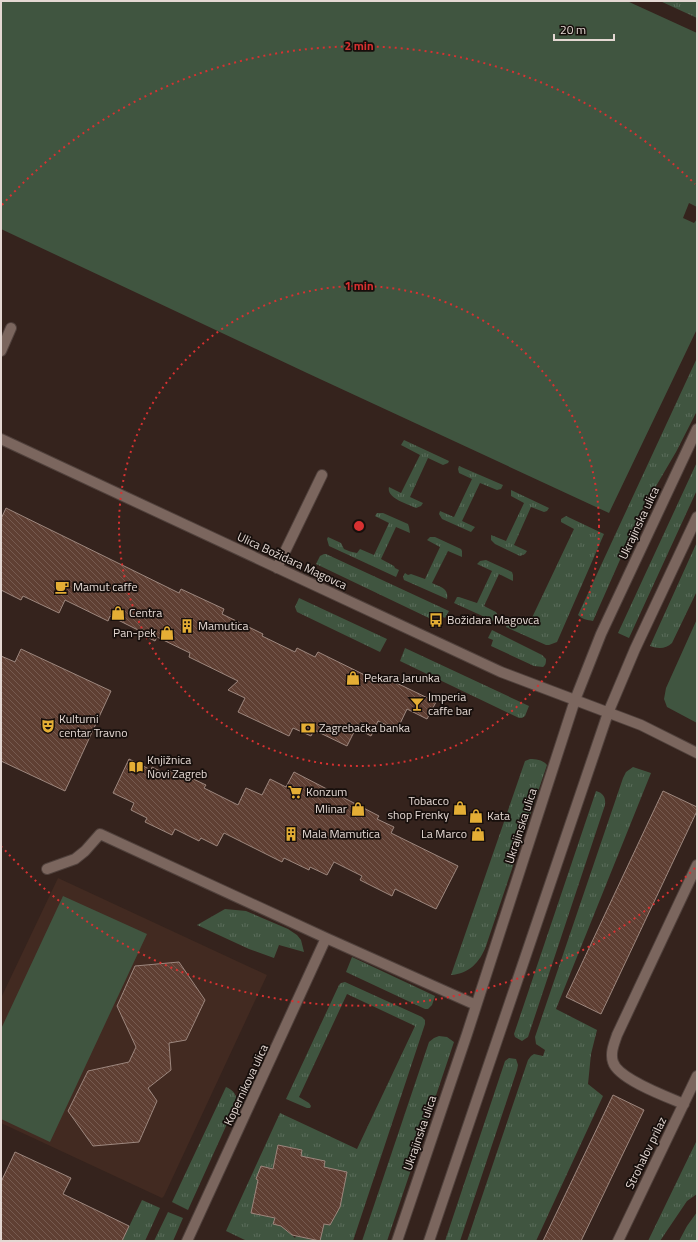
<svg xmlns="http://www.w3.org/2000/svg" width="698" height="1242" font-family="'Titillium Web',sans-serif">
<defs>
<pattern id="grass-tufts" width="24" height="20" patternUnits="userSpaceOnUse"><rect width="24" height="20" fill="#405540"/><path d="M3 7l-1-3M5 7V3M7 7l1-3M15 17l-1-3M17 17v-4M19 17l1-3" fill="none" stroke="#5b6d5b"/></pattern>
<pattern id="building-back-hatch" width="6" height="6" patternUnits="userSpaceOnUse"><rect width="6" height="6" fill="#5f3f33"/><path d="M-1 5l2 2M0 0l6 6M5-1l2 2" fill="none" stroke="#765a50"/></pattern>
</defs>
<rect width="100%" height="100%" fill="#35231d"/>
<path fill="#422a21" d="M58 878 267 975 164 1196 162 1198 1 1123V998Z"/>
<path fill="url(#grass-tufts)" d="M660 1H697V18Z
M697 358V411L676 452 642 510 593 621C587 620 582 619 578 615Z
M404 440 449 461 448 463 443 465 428 458 410 497 423 503 421 506 416 508C407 504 386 498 389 487L401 493 420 455 401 445Z
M697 462V490L629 638 618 633Z
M459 466 503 485 501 489 497 490 480 483 462 521 475 527 471 532 442 519 439 514 440 511 454 517 472 479 459 473 458 469Z
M511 490 549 508 547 511 544 512 531 507 514 545 527 551 525 554 520 556 495 544 491 540V535L506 541 524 503 511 496Z
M377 513H383L408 524 409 527 410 533 396 527 381 559 394 566 395 568 399 570 396 577 329 546 327 539 328 537 341 543 344 549C348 551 352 552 357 553L360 549 374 555 389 523 375 516Z
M566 516 604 534 557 642 549 645H546L506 627 509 620 513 621 517 618 529 624 574 529 561 522V519Z
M430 537H435L461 549 462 551V557L448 551 432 583C440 587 449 588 447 599L404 580 403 577 405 573 408 575 411 574 425 579 440 547 427 540Z
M697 542V591L672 643C666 649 658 649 650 646Z
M324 554H326L449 611 445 618 434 613 431 619 316 564 320 556Z
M486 560 512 572 513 575V581L499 574 484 606 496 612 498 616 502 618 500 624 454 603 457 597H459L477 603 492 571 477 564 480 561Z
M299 598 387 639 380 652 297 612 295 607Z
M492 630 542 655 546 659C546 662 546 665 543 667L534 666 491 646 493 640 488 638Z
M405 648 529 706 525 716 522 718H519L400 661Z
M530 759C536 759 543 760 547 765L486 946C480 962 469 974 451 975L525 761Z
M633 767 651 773 556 1009 597 1030 591 1054 588 1084 603 1096 536 1241H467L528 1060 531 1056 534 1054 543 1056 545 1050 536 1044 535 1037 623 778 626 772Z
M596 791C603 793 606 797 605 805L528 1037 522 1041 515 1037 514 1034Z
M225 909 246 911 288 929 297 935 301 940 304 952 279 945 274 958 249 949 197 925Z
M352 957 435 996 432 1005 428 1009H425L346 972Z
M345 982 422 1017 425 1020V1024L353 1241H320L324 1224V1167L301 1156 302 1150 278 1145 273 1169 267 1167V1169L261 1167 256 1179 264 1183 251 1213 275 1218 274 1224 291 1228 290 1233 295 1238 296 1236 318 1241H247L226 1231 280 1113 357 1149 415 1026 347 994 299 1097 309 1103 311 1106 310 1108H307L286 1099 339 985 341 983Z
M439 1036 447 1037 454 1042 387 1241H362L429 1042 434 1038Z
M509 1058 516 1059 518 1065 517 1070 460 1241H445L505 1061Z
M226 1087C233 1090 238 1095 236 1104L188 1210 172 1202Z
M696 1142 697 1194 687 1201 660 1241H648Z
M142 1200 160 1208 145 1241H122Z
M168 1212 183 1218 173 1241H154Z
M697 1212V1241H679L687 1226Z"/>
<path fill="#405540" d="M1 1H627L697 33V207L689 203 683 218 694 223 697 219V329L609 513 307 373 1 229Z
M697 619V723L667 707 664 699 666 688Z
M63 896 147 934 50 1142 1 1119V1029Z"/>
<path fill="url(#building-back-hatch)" stroke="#9d877e" d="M6 508 179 593 181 589 224 609 222 614 263 634 262 636 295 652 297 648 315 657 318 652 379 682 382 676 436 702 427 719 407 709 397 730 378 721 371 736 356 728 347 746 314 730 311 736 293 728 289 736 238 712 245 698 228 690 238 681 189 657 190 653 157 637 155 641 137 632 138 630 110 616 108 621 65 600 59 613 23 596 21 600 1 590V519Z
M21 649 111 691 65 791 1 761V656L15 662Z
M129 759 151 770 152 767 168 775 170 771 188 780 189 777 206 785 204 788 238 805 246 788 262 795 270 779 286 787 294 772 379 816 377 819 394 827 391 833 458 866 436 909 395 889 392 896 360 880 362 876 334 862 327 875 310 867 309 870 284 858 282 862 224 833 217 846 201 838 199 841 175 829 172 835 145 822 147 818 131 810 134 803 113 793Z
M663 791 697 807V811L601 1014 566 997Z
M179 962 205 1000 186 1040 169 1043 171 1070 148 1088 157 1101 139 1142 93 1146 68 1111 88 1071 129 1062 136 1047 117 1006 135 966Z
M613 1095 644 1110 581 1241H543Z
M278 1145 302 1150 301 1156 325 1161 324 1167 347 1172 340 1207 330 1225 324 1224 320 1241 292 1235 281 1226 273 1224 275 1218 251 1213 258 1180 256 1179 261 1166 273 1169Z
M15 1152 71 1178 63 1194 129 1226 122 1241H1V1182Z"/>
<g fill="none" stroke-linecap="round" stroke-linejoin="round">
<defs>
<path id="minor" d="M1 351 11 328
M1 439 501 672 641 725 697 753
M277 568 322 475
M47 869 75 859 85 851 100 834 326 938
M684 1104C667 1097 618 1079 613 1062 610 1053 614 1044 617 1035L697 865
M187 1241 326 938 476 1005
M397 1241 467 1034 575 700 601 634 697 429
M429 1241 608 713 635 649 697 517
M618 1241 697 1076"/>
</defs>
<use href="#minor" stroke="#50413c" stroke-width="12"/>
<use href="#minor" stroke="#7b665e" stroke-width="10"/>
</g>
<g fill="none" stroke="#d73131" stroke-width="2" stroke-dasharray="2 4">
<circle cx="359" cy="526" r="240"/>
<path d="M695 868A480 480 0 0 1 2 847M2 205A480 480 0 0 1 695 184"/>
</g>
<defs>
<symbol id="cafe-bare" viewBox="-9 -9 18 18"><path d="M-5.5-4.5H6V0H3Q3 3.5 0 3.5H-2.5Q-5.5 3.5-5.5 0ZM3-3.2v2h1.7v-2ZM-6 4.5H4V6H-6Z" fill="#e4ae35" stroke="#170f0c" stroke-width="2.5" paint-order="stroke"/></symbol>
<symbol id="shop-bare" viewBox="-9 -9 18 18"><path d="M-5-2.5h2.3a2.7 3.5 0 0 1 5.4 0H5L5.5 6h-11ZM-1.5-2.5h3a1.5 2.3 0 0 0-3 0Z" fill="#e4ae35" stroke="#170f0c" stroke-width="2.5" paint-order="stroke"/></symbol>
<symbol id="bus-bare" viewBox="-9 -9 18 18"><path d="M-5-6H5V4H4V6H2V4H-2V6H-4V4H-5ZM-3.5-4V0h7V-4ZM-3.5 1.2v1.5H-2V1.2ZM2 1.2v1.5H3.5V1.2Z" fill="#e4ae35" stroke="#170f0c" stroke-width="2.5" paint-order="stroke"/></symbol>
<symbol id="building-bare" viewBox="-9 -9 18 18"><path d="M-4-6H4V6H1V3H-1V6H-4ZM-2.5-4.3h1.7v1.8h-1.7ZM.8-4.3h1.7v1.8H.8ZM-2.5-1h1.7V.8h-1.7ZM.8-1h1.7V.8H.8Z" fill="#e4ae35" stroke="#170f0c" stroke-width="2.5" paint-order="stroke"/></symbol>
<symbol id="bar-bare" viewBox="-9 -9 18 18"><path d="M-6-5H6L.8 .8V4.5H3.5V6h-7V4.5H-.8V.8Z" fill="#e4ae35" stroke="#170f0c" stroke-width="2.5" paint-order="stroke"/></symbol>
<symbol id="theatre-bare" viewBox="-9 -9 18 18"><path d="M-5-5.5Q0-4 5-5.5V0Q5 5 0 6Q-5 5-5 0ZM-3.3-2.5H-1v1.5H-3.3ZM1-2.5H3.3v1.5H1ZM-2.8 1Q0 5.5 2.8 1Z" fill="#e4ae35" stroke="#170f0c" stroke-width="2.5" paint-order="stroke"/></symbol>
<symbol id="bank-bare" viewBox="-9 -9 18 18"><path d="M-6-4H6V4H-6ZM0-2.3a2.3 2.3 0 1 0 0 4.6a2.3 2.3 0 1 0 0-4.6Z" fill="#e4ae35" stroke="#170f0c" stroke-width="2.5" paint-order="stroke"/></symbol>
<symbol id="library-bare" viewBox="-9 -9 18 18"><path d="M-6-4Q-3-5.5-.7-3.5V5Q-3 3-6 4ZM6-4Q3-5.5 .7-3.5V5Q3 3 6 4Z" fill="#e4ae35" stroke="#170f0c" stroke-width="2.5" paint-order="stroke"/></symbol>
<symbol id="supermarket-bare" viewBox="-9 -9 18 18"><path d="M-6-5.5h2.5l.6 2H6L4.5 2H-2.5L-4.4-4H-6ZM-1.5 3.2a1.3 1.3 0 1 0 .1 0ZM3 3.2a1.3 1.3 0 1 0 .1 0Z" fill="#e4ae35" stroke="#170f0c" stroke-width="2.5" paint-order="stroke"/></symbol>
</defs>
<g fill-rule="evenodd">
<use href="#cafe-bare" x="52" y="577" width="20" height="20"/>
<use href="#shop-bare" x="108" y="603" width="20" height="20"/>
<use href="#bus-bare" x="426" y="610" width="20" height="20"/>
<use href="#building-bare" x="177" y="616" width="20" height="20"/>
<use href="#shop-bare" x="157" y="623" width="20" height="20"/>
<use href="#shop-bare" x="343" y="668" width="20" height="20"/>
<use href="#bar-bare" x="407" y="694" width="20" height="20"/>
<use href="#theatre-bare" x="38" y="716" width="20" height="20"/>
<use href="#bank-bare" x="298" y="718" width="20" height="20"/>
<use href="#library-bare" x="126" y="757" width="20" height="20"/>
<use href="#supermarket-bare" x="285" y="782" width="20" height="20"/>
<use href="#shop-bare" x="450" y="798" width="20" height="20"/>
<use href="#shop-bare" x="348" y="799" width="20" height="20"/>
<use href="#shop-bare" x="466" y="806" width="20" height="20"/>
<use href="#building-bare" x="281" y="824" width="20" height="20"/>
<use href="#shop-bare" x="468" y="824" width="20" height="20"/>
</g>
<g text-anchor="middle" stroke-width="3.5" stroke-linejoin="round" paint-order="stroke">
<g font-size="12" fill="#e4d8d3" stroke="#170f0c">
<text transform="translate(639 523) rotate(-65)" y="4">Ukrajinska ulica</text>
<text transform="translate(292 561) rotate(25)" y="4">Ulica Božidara Magovca</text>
<text transform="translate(521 826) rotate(-72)" y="4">Ukrajinska ulica</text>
<text transform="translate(246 1085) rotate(-65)" y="4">Kopernikova ulica</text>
<text transform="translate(420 1133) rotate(-71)" y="4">Ukrajinska ulica</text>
<text transform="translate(646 1153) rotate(-64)" y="4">Strohalov prilaz</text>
</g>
<g font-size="12" fill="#e4d8d3" stroke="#170f0c" text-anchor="start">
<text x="73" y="591">Mamut caffe</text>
<text x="129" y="617">Centra</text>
<text x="447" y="624">Božidara Magovca</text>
<text x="198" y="630">Mamutica</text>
<text x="156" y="637" text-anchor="end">Pan-pek</text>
<text x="364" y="682">Pekara Jarunka</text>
<text x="428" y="701">Imperia<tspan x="428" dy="14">caffe bar</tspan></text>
<text x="59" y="723">Kulturni<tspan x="59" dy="14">centar Travno</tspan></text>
<text x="319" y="732">Zagrebačka banka</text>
<text x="147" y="764">Knjižnica<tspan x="147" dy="14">Novi Zagreb</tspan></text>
<text x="306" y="796">Konzum</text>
<text x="449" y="805" text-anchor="end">Tobacco<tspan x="449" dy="14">shop Frenky</tspan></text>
<text x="347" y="813" text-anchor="end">Mlinar</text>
<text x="487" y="820">Kata</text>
<text x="302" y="838">Mala Mamutica</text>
<text x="467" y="838" text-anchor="end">La Marco</text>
</g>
</g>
<circle cx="359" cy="526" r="6" fill="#d73131" stroke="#170f0c" stroke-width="2"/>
<g font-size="12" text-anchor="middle" font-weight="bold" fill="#d73131" stroke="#170f0c" stroke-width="3.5" stroke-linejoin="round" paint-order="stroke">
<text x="359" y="50">2 min</text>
<text x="359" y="290">1 min</text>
</g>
<rect width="698" height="1242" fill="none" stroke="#e4d8d3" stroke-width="4"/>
<path d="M554 34v6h60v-6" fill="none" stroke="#e4d8d3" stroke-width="2"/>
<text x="560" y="34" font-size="12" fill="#e4d8d3" stroke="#170f0c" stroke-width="3" paint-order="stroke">20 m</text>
</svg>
